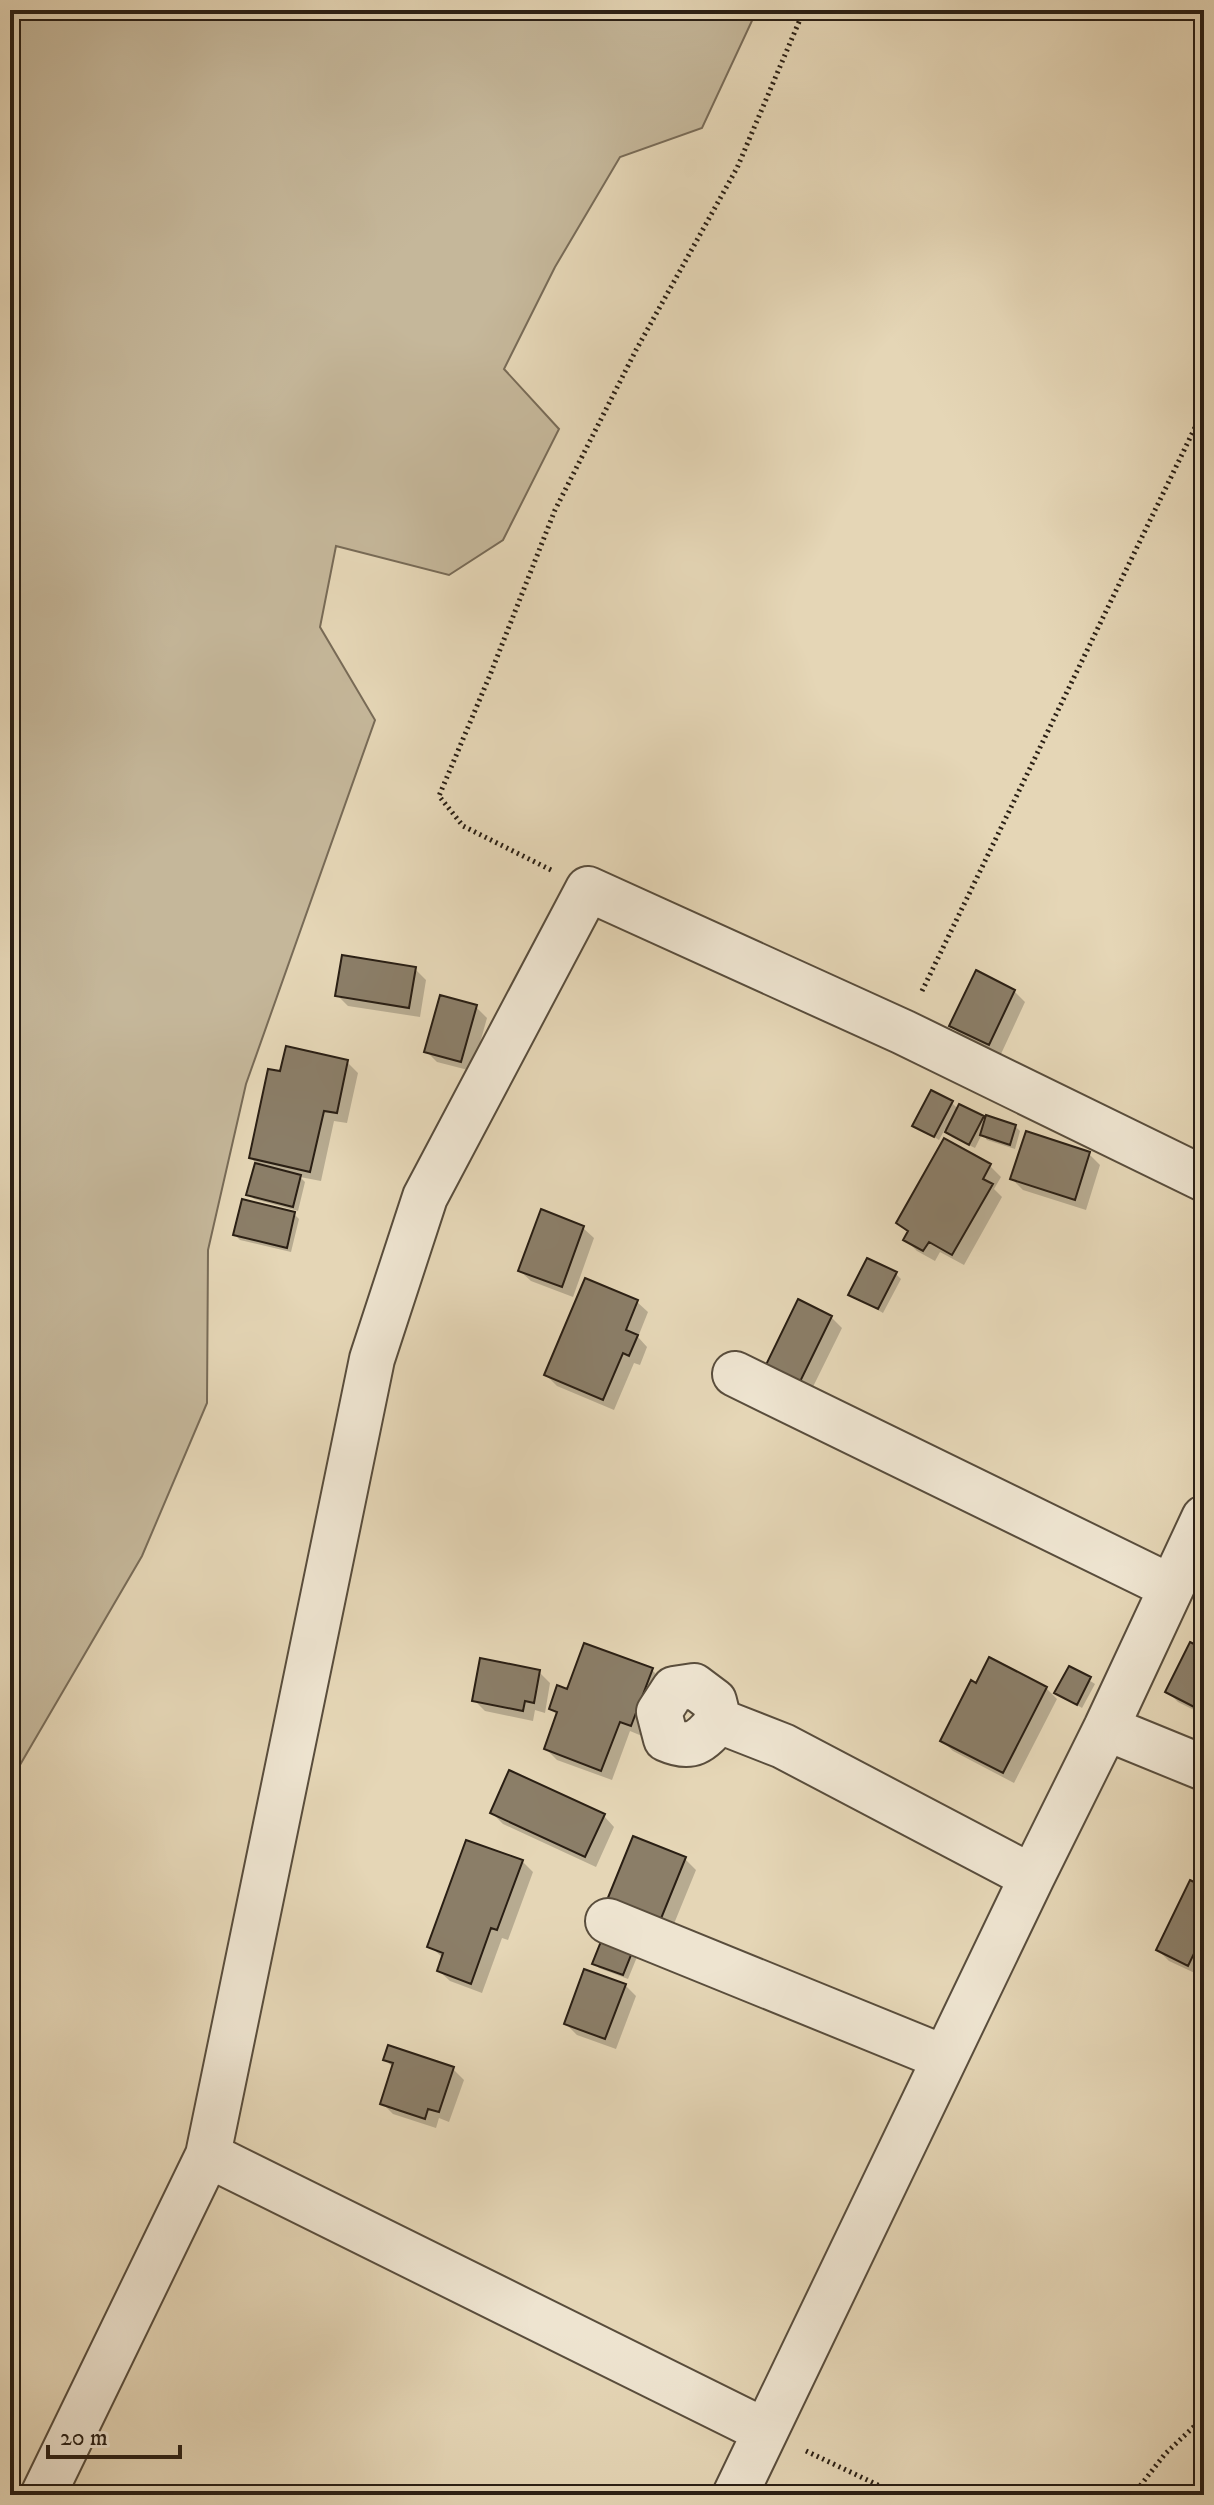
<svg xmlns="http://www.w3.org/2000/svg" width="1214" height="2505" font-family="'IM FELL DW Pica',serif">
<rect width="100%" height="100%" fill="#e5d6b6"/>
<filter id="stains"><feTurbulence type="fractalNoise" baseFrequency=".0025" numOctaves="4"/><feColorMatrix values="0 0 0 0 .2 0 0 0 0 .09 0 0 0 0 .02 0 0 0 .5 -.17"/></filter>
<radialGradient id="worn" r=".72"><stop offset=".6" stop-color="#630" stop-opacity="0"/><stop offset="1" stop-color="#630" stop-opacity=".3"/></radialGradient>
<path fill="#c5b79a" stroke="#786b57" stroke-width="2" d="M10 10H757L702 128 620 157 555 267 504 369 559 429 503 540 449 575 336 546 320 627 375 720 246 1084 208 1250 207 1403 142 1556 10 1782Z"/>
<path fill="#0003" d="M415 969 426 980 420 1017 348 1006 337 995Z
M1014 991 1025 1002 1001 1054 962 1037 952 1026Z
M476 1007 487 1018 472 1071 437 1062 426 1051Z
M347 1062 358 1073 347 1123 334 1121 321 1181 300 1177 305 1182 298 1211 254 1199 249 1194 257 1164 251 1158 282 1074Z
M951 1102 959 1110 986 1122 1015 1126 1020 1131 1015 1149 987 1140 982 1134 975 1148 952 1137 945 1129 939 1140 915 1125Z
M1089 1154 1100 1165 1086 1210 1023 1190 1012 1179Z
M990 1166 1001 1177 994 1189 1002 1197 964 1265 940 1252 935 1261 917 1251 906 1240 909 1234 898 1223Z
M294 1214 299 1219 291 1252 240 1240 235 1235Z
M583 1228 594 1238 573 1297 531 1281 520 1271Z
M896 1274 901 1279 883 1313 851 1294Z
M637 1302 648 1312 638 1337 647 1347 640 1365 634 1363 614 1410 557 1386 546 1375Z
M831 1317 842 1328 806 1401 774 1386Z
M1204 1651V1715L1178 1702 1167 1691Z
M1070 1668 1095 1684 1082 1708 1057 1693Z
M652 1670 663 1681 642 1736 630 1731 612 1780 557 1760 546 1749 558 1716 551 1708 568 1691Z
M539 1672 550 1683 545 1713 535 1710 533 1721 485 1711 474 1700Z
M1046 1688 1057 1699 1014 1783 953 1751 942 1741Z
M492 1813 604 1816 614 1827 596 1867 503 1824Z
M685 1859 696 1870 669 1936 618 1915Z
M1204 1859V1880L1197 1873Z
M522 1861 533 1872 508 1940 502 1938 482 1993 450 1981 439 1971 443 1958 430 1946Z
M1204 1889V1965L1199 1975 1169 1961 1158 1950Z
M632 1952 637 1957 628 1979 599 1968 594 1963Z
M625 1985 636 1996 616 2049 577 2035 566 2024Z
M385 2060 453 2069 464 2080 449 2122 439 2118 436 2128 393 2114 382 2103 394 2068Z"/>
<path fill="#8b7e68" stroke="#2a1f14" stroke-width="2" d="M342 955 416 967 409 1008 335 996Z
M976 970 1015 990 989 1045 949 1026Z
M440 995 477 1005 461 1062 424 1052Z
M286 1046 348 1060 337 1113 324 1111 310 1172 249 1158 268 1069 280 1071Z
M931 1090 953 1101 934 1137 912 1126Z
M959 1104 984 1116 969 1145 945 1132Z
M986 1115 1016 1125 1010 1145 980 1135Z
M1026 1131 1090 1152 1075 1200 1010 1179Z
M944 1138 991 1164 983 1179 993 1184 952 1255 929 1242 923 1251 903 1240 908 1231 896 1223Z
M255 1163 301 1175 293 1207 246 1195Z
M242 1199 295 1212 287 1248 233 1235Z
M541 1209 584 1226 562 1287 518 1271Z
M867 1258 897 1272 878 1309 848 1295Z
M585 1278 638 1300 626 1330 638 1335 629 1356 623 1353 603 1400 544 1375Z
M798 1299 832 1316 795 1392 761 1375Z
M1190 1642 1204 1649V1712L1165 1692Z
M584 1643 653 1668 631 1726 620 1722 601 1771 544 1749 557 1712 549 1709 557 1685 567 1689Z
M989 1657 1047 1687 1003 1773 940 1741 971 1680 976 1683Z
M480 1658 540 1670 534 1703 525 1701 523 1711 472 1701Z
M1069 1666 1091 1677 1077 1705 1054 1693Z
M509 1770 605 1814 585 1857 490 1813Z
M633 1836 686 1857 658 1926 605 1905Z
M466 1840 523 1860 497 1930 491 1928 471 1984 437 1971 443 1953 427 1947Z
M1190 1880 1204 1887V1933L1188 1966 1156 1950Z
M602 1939 633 1950 623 1975 592 1964Z
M584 1969 626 1984 605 2039 564 2024Z
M388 2045 454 2067 439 2112 428 2109 425 2119 380 2104 393 2063 383 2060Z"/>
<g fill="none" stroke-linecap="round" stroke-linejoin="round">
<defs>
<path id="minor" d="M735 1374 1171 1587
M694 1686 714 1701 719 1721C701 1741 693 1751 666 1739L659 1712 674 1689Z
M719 1721 783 1746 1032 1877
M1106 1728 1204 1768
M608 1921 945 2058
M208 2155 765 2431
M43 2495 208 2155 372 1359 425 1197 588 889 903 1032 1204 1179
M735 2495 1032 1877 1106 1728 1204 1518"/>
</defs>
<use href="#minor" stroke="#594d3c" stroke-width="48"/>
<path stroke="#2a1f14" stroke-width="5" stroke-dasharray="2 4" stroke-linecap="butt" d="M551 870 463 826 439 796 490 675 555 510 636 350 737 168 804 10
M922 991 1204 409
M806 2451 899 2495
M1133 2495 1165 2454 1204 2417"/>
<use href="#minor" stroke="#eee4d0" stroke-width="44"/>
</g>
<rect width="1214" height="2505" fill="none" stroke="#e5d6b6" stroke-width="40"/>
<rect x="12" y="12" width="1190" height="2481" fill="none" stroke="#2a1f14" stroke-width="4"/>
<rect x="20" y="20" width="1174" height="2465" fill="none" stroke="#2a1f14" stroke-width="2"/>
<path d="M48 2445v12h132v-12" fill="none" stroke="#2a1f14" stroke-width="4"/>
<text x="60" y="2445" font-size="24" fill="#2a1f14" stroke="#eee4d0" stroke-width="6" paint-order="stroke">20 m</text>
<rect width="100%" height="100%" filter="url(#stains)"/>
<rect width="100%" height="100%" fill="url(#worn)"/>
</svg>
